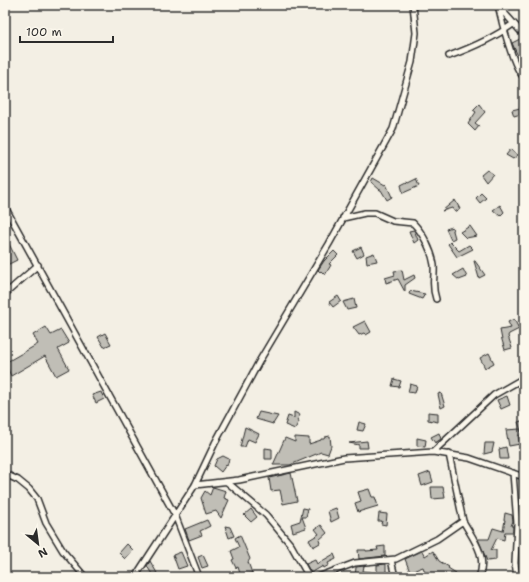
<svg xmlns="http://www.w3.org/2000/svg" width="529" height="582" font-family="'Shantell Sans',sans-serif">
<rect width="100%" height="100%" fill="#f3efe4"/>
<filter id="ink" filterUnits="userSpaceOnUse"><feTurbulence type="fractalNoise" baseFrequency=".025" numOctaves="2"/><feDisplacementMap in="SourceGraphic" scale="8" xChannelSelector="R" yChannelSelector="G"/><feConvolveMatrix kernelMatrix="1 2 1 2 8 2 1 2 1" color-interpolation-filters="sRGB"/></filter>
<g filter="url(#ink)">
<path fill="#c0beb6" stroke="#2b2b2b" d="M520 39 524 47V69L512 43Z
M479 104 485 112 475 123 479 126 475 131 468 124 476 112 473 110Z
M524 107V113L514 116 512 110Z
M511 149 518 155 513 159 506 155Z
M487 170 493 174 486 182 481 175Z
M373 178 385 185 386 184 392 197 387 200 381 190H380L371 182Z
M416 179 419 186 403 193 401 185 407 182 408 183Z
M481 193 486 198 480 203 476 198Z
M455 200 460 209 455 212 452 208 442 211Z
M500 205 504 212 500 216 493 210Z
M470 226 477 236 466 238 460 232Z
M452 227 455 238 451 240 446 229Z
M414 230 418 240 414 243 409 231Z
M5 236 17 260 5 266Z
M450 242 459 251 469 245 473 249 457 257 448 244Z
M361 247 364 254 357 258 353 251Z
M334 251 338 255 329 264 331 265 325 275 321 271 320 272 318 270 324 261Z
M374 253 377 261 367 263 366 256Z
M475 261 485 275 479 278 474 261Z
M463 269 467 277 459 280 453 275Z
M402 270 404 280 414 275 415 278 405 285V292L398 279 386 283 385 278 395 275 394 271Z
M410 291 425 294 422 299 409 294Z
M338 296 341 301 333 307 329 302Z
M354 299 356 308 347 310 343 302Z
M514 319 518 327H521V328L509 334 508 336 512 348 505 350 502 340 500 330 511 328 508 322Z
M365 321 371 332 366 335 364 333 359 335 353 327Z
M46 327 51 335 61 330 69 343 58 349 69 369 56 376 45 356 11 376 5 363 38 344 33 335Z
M105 333 111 344 104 347 98 337Z
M489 353 494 363 485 368 480 358Z
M394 379 401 381 399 387 392 386Z
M410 384 417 386 415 393 408 392Z
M101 392 104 399 96 403 92 395Z
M441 393 445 406 441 408 438 394Z
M507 396 510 405 501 409 497 400Z
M259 412 278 416 273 424 256 419Z
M294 412 300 415 297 420 299 421 295 429 285 425 288 416 294 418Z
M428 412 438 413V422L428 420Z
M524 420V436H523L518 422Z
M359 422 366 424 363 431 357 430Z
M245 427 259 434 255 442 248 439 245 447H240Z
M520 429 522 436H518L520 444 509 446 506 430Z
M439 433 441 439 435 443 431 437Z
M330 436 331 446 328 454 321 452 290 465H273L285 438 295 442V437L309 438V444L321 440V439H324L325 437Z
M417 438 426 440 425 447 417 446Z
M367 441 368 448H359V445L349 443Z
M485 443H494L492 452 484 454Z
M506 447 508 459H500L499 449Z
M265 448 272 449V459H265Z
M223 456 229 459 227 466 226 465 221 472 214 466 217 459Z
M430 472 433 482 422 486 419 476Z
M291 473 297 501 283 504 280 490 271 491 269 478Z
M213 487 226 491 224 498 229 500 221 518 216 511 206 514 201 498 205 491 210 495Z
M431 487H443L445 498 432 499Z
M369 489 372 497H375L378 506 358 512 355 503 361 501 358 492Z
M303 508 308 509 306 517H302L306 528 293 532 291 524 300 521Z
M336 508 339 518 331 522 328 511Z
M251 509 257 517 251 522 244 515Z
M379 513 387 514 386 525 381 524 382 521H378Z
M505 513 512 515 513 521 511 526H513V532H505L504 540 497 538 491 550H496V560L487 561 478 539H489L493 528 503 531 505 520H504Z
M207 520 210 526 200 531 202 535 189 540 185 529Z
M321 525 327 533 319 540 320 543 313 547 309 540 319 534 315 529Z
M225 526 230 527 234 536 229 538Z
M240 535 250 559 248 562 252 573 241 577 238 567 236 568 232 560 234 559 231 551 239 547 235 538Z
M127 544 133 550 125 559 119 553Z
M385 546V556L359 559 358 550H366V551L378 550 377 547Z
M422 551 425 556 433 551 439 561 449 567 448 568 456 573 454 577H427L423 567 410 572 405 559Z
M181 552 187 566 178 569 173 555Z
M334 554 336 559 328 563 329 565 324 568 323 566 311 573 306 564 315 560 317 564Z
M203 555 208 566 202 568 198 557Z
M150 561 157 573 153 576 147 566Z
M386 564V573H377V565Z
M364 566 363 571 371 572V577H355L356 567Z"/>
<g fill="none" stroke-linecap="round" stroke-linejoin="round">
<defs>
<path id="minor" d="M498 5C501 19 514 71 524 77
M499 7 524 35
M449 56C471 48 494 38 513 24
M5 207 175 515 199 577
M343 218 365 213H375L393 221 413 223C423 233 432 251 434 265 435 279 431 285 436 299
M5 294 38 265
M433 452 494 395 524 378
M513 473 517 523 515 563 517 577
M5 474 18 480 29 489 37 499 46 523 63 551 85 577
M227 482 266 515 291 545 309 577
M195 485 239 480 344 458 433 452 469 458 524 477
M463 521C473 539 488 556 479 577
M391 560 395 577
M135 577 195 485 215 443 260 360 329 244 393 129 412 62 416 33 413 5
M318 577 355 563 396 559 437 539 463 521 449 454"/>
</defs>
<use href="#minor" stroke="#2b2b2b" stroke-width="8"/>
<use href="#minor" stroke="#fbf7ec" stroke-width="5"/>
</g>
</g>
<rect width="529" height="582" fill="none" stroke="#fbf7ec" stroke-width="20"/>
<rect x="10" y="10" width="509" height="562" fill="none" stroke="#2b2b2b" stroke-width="1.5" filter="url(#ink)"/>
<g transform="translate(38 544) rotate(151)" stroke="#fbf7ec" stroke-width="3" paint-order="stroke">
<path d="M0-3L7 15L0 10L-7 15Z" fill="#2b2b2b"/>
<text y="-6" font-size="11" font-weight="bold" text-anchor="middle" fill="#2b2b2b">N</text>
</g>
<path d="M20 36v6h93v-6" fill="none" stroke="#2b2b2b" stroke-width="2"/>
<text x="26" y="36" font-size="12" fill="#2b2b2b" stroke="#fbf7ec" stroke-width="3" paint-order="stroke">100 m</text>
</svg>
